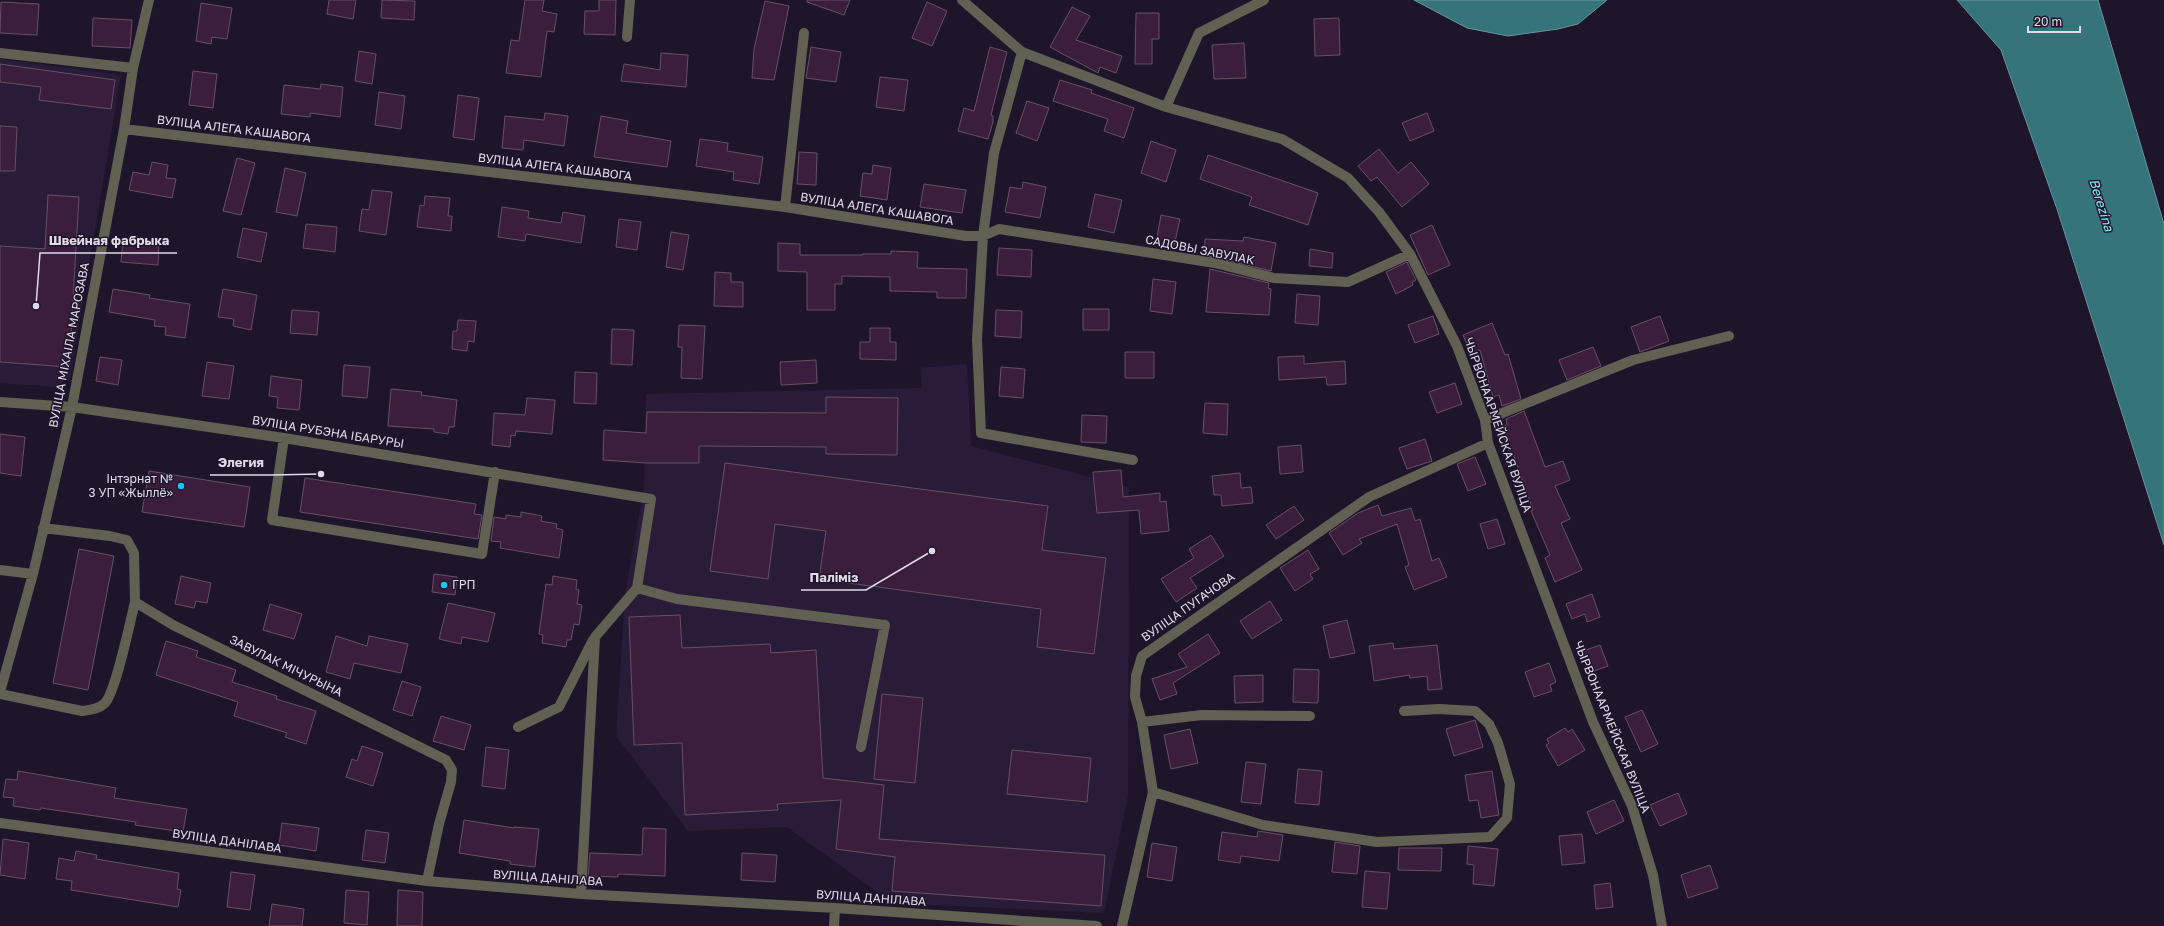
<svg xmlns="http://www.w3.org/2000/svg" width="2164" height="926" font-family="'Golos Text',sans-serif">
<rect width="100%" height="100%" fill="#1f152b"/>
<path fill="#291c38" d="M0 59 121 75 70 378 55 387 0 383Z
M967 364 971 446 1129 487 1128 796 1104 913 892 903 787 827 688 831 616 736 625 595 644 487 646 394 922 388 920 368Z"/>
<path fill="#357479" stroke="#68939b" d="M1414 0H1607L1578 24 1558 29 1508 36 1467 28Z
M1957 0H2098L2164 224V545L2057 209 2001 50Z"/>
<path fill="#3b1e3b" stroke="#665065" d="M329 0H356L353 19 327 14Z
M382 0 415 1 414 20 381 18Z
M525 0H544L542 11 557 14 554 32 547 31 541 77 506 73 511 40 519 41Z
M599 0H616L615 35 584 34 585 11H599Z
M807 0H850L844 15 807 2Z
M765 1 789 6 774 80 752 78 754 49Z
M1 2 39 4 37 35 0 33Z
M927 2 947 11 932 46 912 38Z
M201 3 232 8 227 39 212 37 211 44 196 41Z
M1072 7 1090 16 1076 40 1122 56 1116 73 1100 67 1098 73 1050 47Z
M1136 13H1159V39H1152V64H1135Z
M93 18 132 20 130 48 92 46Z
M1339 18 1340 55 1315 56 1314 19Z
M1244 43 1246 78 1214 79 1212 45Z
M811 47 841 52 836 82 806 78Z
M990 47 1007 52 991 115 993 116V122L988 139 958 131 964 108 974 111Z
M359 51 376 54 372 84 355 81Z
M661 53 688 55 686 87 621 81 624 64 660 70Z
M0 64 115 80 111 109 39 100 41 87 0 82Z
M193 71 217 74 213 108 189 105Z
M880 77 908 80 904 111 876 107Z
M1060 80 1092 90 1091 93 1134 108 1124 138 1104 131 1108 119 1053 101Z
M321 84 343 87 340 117 310 113V117L281 114 284 85 320 89Z
M379 92 405 96 401 129 375 125Z
M458 95 479 98 474 140 453 137Z
M1027 101 1049 108 1037 141 1016 133Z
M545 113 568 116 564 146 524 140 523 150 502 148 505 116 544 120Z
M1427 113 1434 131 1410 141 1402 123Z
M601 116 628 121 626 133 671 141 667 167 594 157Z
M0 126 17 127 15 171H0Z
M700 139 728 143 727 151 763 157 759 184 733 180 734 172 696 166Z
M1151 141 1176 150 1166 182 1141 173Z
M1379 149 1398 173 1411 162 1429 184 1402 207 1377 177 1371 181 1358 166Z
M799 152 817 153 816 185 797 184Z
M1208 155 1318 193 1308 225 1249 205 1252 197 1200 179Z
M237 158 255 163 241 215 223 211Z
M152 162 168 165 166 178 176 179 172 198 129 190 133 172 149 175Z
M873 165 891 168 887 200 860 196 863 173 872 174Z
M285 168 306 173 297 216 276 212Z
M1023 182 1046 187 1040 218 1005 212 1010 187 1022 189Z
M924 184 966 190 962 213 920 207Z
M372 190 392 192 386 235 359 231 362 209 369 210Z
M1095 194 1122 200 1114 233 1088 227Z
M48 195 79 197 69 367 0 362V246L45 249Z
M425 196 450 198 448 216H452L451 231 417 227 420 205 424 206Z
M502 207 529 211 528 218 561 223 563 212 585 216 581 243 526 234 525 241 498 237Z
M1161 215 1180 219 1174 246 1156 243Z
M619 219 641 222 637 250 616 247Z
M306 224 337 227 335 252 303 248Z
M1432 225 1450 265 1428 275 1410 235Z
M243 228 267 233 261 262 237 257Z
M671 232 689 235 683 270 666 267Z
M1244 237 1276 243 1271 271 1204 255 1205 239 1243 241Z
M123 239 159 242 158 265 121 262Z
M778 243 800 244V255H862V254H891V251L918 252 917 268 967 269 966 298H937V292L890 291V277L842 276V284H835V310H807V272L778 271Z
M999 248 1032 250 1031 277 997 275Z
M1310 249 1333 253 1332 268 1309 266Z
M1407 262 1416 280 1412 282 1413 285 1396 294 1386 272Z
M1210 269 1269 283 1268 288 1271 289 1269 315 1206 312Z
M715 272 731 273V282H743V307L714 306Z
M1153 279 1176 282 1172 314 1150 311Z
M113 289 150 295 149 298 190 304 185 338 165 335 166 327 154 326 155 320 109 312Z
M223 289 257 295 251 330 233 326 234 319 218 317Z
M1297 294 1320 296 1318 325 1295 323Z
M1083 309H1109V330H1083Z
M292 310 319 312 317 335 290 333Z
M996 310 1022 311 1021 338 995 336Z
M1433 316 1439 334 1415 343 1408 325Z
M1660 316 1669 341 1640 352 1631 327Z
M458 320 476 321 474 342 468 341 467 351 452 349 453 331H457Z
M1492 323 1505 355 1508 354 1521 399 1502 406 1499 395 1493 397 1480 350 1471 354 1463 335Z
M679 325 705 326 702 379 681 378 682 347H678Z
M870 328H890V342H896V360L860 359V342H870Z
M612 329 634 330 632 365 611 364Z
M1593 347 1601 366 1567 380 1559 360Z
M1125 352H1154V378H1125Z
M1304 356V364L1345 361 1346 384 1327 385 1326 377 1279 380 1278 357Z
M100 357 122 360 118 385 96 381Z
M816 360 817 383 781 385 780 362Z
M207 362 234 366 229 399 202 396Z
M344 365 370 367 367 398 342 396Z
M1001 367 1025 369 1023 398 999 396Z
M575 372 597 373 596 404 574 403Z
M271 376 302 380 299 410 277 408 278 397 269 396Z
M1455 383 1462 404 1437 413 1429 392Z
M391 389 422 392 421 395 457 400 454 427H449L448 434 434 432V429L388 426Z
M826 397 898 398 897 455 826 454V447L699 446V463H646L603 460 604 430 646 433 647 412 826 413Z
M527 398 555 400 552 434 516 431 515 436 511 435 510 447 492 445 494 413 525 415Z
M1205 403 1228 404 1227 435 1203 433Z
M1524 411 1545 467 1563 461 1570 480 1555 486 1570 519 1561 523 1582 570 1555 582 1545 558 1550 555 1531 511 1533 510 1513 453 1510 454 1500 427 1507 425 1506 419Z
M1082 415 1107 416 1106 443 1081 442Z
M0 434 25 437 21 476 0 473Z
M1425 439 1432 461 1407 469 1399 448Z
M1301 445 1303 472 1280 474 1278 447Z
M1475 457 1486 484 1468 491 1457 464Z
M725 463 1048 506 1042 550 1106 558 1094 654 1037 647 1041 609 819 579 826 531 775 524 768 579 710 571Z
M1121 470 1123 497 1160 493V502L1166 501 1169 531 1141 534 1139 510 1097 513 1093 472Z
M149 471 250 487 244 527 142 512Z
M1240 473 1241 488 1251 487 1253 503 1222 506 1221 495H1214L1212 476Z
M305 478 476 504 474 514 482 515 478 539 300 512Z
M1378 505 1382 516 1411 508 1415 521 1420 519 1432 561 1439 558 1447 577 1414 590 1405 567 1409 565 1397 524 1359 539 1362 543 1343 555 1329 533 1358 513Z
M1294 506 1304 520 1276 539 1266 525Z
M521 512 542 516 541 521 557 524 556 528 563 530 559 558 500 548 501 542 491 541 494 517 506 519V515L521 517Z
M1497 519 1505 544 1488 549 1480 524Z
M1211 535 1224 556 1190 578 1197 588 1176 602 1161 579 1194 558 1189 549Z
M79 549 114 556 88 690 53 683Z
M1308 550 1319 569 1310 574 1313 579 1295 591 1280 568Z
M434 574 457 577 455 595 432 592Z
M181 576 211 583 207 603 196 601 194 608 175 604Z
M553 576 577 580 576 589 579 590 577 604 582 605 579 625 574 624 571 640H567L566 647 542 643 543 635 539 634 546 584 552 585Z
M1592 594 1600 617 1587 622 1585 614 1572 619 1566 604Z
M1270 601 1282 620 1252 639 1240 621Z
M448 603 495 613 488 642 462 637 461 644 439 639Z
M270 604 302 614 294 639 263 630Z
M680 615 682 648 770 644 771 653 816 650 823 778 884 785 879 839 1105 855 1101 906 892 891 895 857 836 849 841 800 777 804 778 810 685 815 682 743 634 745 629 617Z
M1347 620 1355 653 1330 658 1323 626Z
M1208 634 1220 653 1173 683 1177 694 1160 700 1152 679 1187 667 1178 654Z
M336 636 367 646 369 636 408 644 401 673 354 663 350 679 326 672Z
M166 641 198 651 196 657 236 670 232 682 277 696 276 699 316 711 306 744 285 737 287 733 234 716 238 702 156 675Z
M1393 643 1394 649 1437 645 1442 689 1428 690 1427 676 1410 678 1409 675 1374 681 1369 646Z
M1600 645 1608 666 1588 673 1581 652Z
M1549 663 1556 682 1550 685 1552 691 1534 697 1525 672Z
M1294 669 1319 670 1318 703 1293 702Z
M1263 675V702L1235 703 1234 676Z
M402 681 421 687 412 716 393 710Z
M882 694 923 698 915 783 874 779Z
M1642 710 1658 744 1641 752 1625 717Z
M441 716 471 725 464 750 433 741Z
M1475 720 1483 747 1454 756 1446 729Z
M1565 728 1568 732 1572 729 1585 750 1558 766 1546 745 1549 743 1547 739Z
M1190 729 1198 763 1171 769 1164 735Z
M362 746 383 753 373 786 346 777 352 759 357 761Z
M486 747 509 750 505 789 482 786Z
M1012 750 1091 758 1087 802 1007 794Z
M1246 762 1266 764 1261 804 1241 802Z
M1298 769 1322 771 1319 805 1295 803Z
M18 771 116 788 114 798 187 809 183 832 135 825 136 822 41 808 40 810 13 806 14 798 3 797 6 779 17 780Z
M1492 771 1499 815 1481 818 1478 800 1469 801 1465 775Z
M1678 793 1687 814 1660 826 1650 805Z
M1614 800 1624 821 1596 834 1587 812Z
M464 820 514 828V827L539 829 535 867 510 864V861L459 853Z
M282 823 319 828 316 851 279 845Z
M643 828 666 829 665 876 618 874V877L588 876 590 853 642 855Z
M366 830 389 833 385 863 362 860Z
M1258 831 1283 835 1279 861 1241 856 1240 863 1218 860 1222 832 1257 837Z
M1582 834 1585 863 1562 865 1559 836Z
M3 839 29 843 25 879 0 875Z
M1335 842 1360 846 1357 874 1332 872Z
M1152 843 1177 847 1172 881 1147 877Z
M1468 846 1498 849 1494 886 1473 884 1474 865 1467 864Z
M1399 848H1442L1441 871 1398 870Z
M76 851 97 855 96 859 179 873 177 889 181 890 178 907 71 890 72 881 56 879 59 858 74 861Z
M742 853 777 855 775 882 741 880Z
M1710 865 1718 888 1688 898 1681 875Z
M1365 871 1390 873 1387 909 1362 907Z
M231 872 255 875 250 910 227 907Z
M1610 883 1613 907 1596 909 1594 885Z
M346 890 369 892 367 925 344 923Z
M398 890 423 892 422 926H397Z
M272 904 304 909 302 926H269Z"/>
<g fill="none" stroke-linecap="round" stroke-linejoin="round">
<path stroke="#616053" stroke-width="10" d="M962 0 1022 52 1166 107 1282 139 1348 178 1379 212 1410 254 1457 346 1485 420 1488 443 1593 722 1632 806 1653 875 1662 926
M627 37 630 0
M1022 52 994 153 983 236 977 339 981 433 1133 460
M0 53 133 68
M1166 107 1199 33 1264 0
M124 129 785 207 966 236H983L999 229 1215 263 1274 278 1348 282 1410 254
M785 207 804 33
M0 402 72 407 284 438 651 499 637 588 595 637 581 894
M1485 420 1633 360 1729 336
M284 438 272 520 482 554 495 472
M43 528 110 536 127 540 134 553 135 602 173 625 446 760 452 770 451 782 439 824 427 881
M0 570 33 574
M637 588 677 599 885 625 861 747
M0 692 33 574 72 407 124 129 133 68 149 0
M0 694 82 711C90 710 99 709 105 703 116 691 130 622 135 602
M1142 722 1202 715 1310 716
M518 727 559 707 593 640
M1153 792 1263 825 1377 842 1490 837 1507 818 1510 784 1498 743 1489 724 1475 711 1439 709 1404 711
M0 823 427 881 581 894 835 908 1097 926
M834 926 835 908
M1122 926 1153 792 1142 722 1135 697 1136 676 1142 656 1369 497 1488 443"/>
</g>
<g fill="#0ecafa" stroke="#1f152b" stroke-width="1.5">
<circle cx="181" cy="486" r="4"/>
<circle cx="444" cy="585" r="4"/>
</g>
<g text-anchor="middle" stroke-width="3" stroke-linejoin="round" paint-order="stroke">
<g font-size="12" fill="#e0daea" stroke="#1f152b">
<text transform="translate(234 129) rotate(7)" y="4">ВУЛІЦА АЛЕГА КАШАВОГА</text>
<text transform="translate(555 167) rotate(7)" y="4">ВУЛІЦА АЛЕГА КАШАВОГА</text>
<text transform="translate(877 209) rotate(9)" y="4">ВУЛІЦА АЛЕГА КАШАВОГА</text>
<text transform="translate(1200 250) rotate(11)" y="4">САДОВЫ ЗАВУЛАК</text>
<text transform="translate(69 345) rotate(-79)" y="4">ВУЛІЦА МІХАІЛА МАРОЗАВА</text>
<text transform="translate(1498 425) rotate(71)" y="4">ЧЫРВОНААРМЕЙСКАЯ ВУЛІЦА</text>
<text transform="translate(328 432) rotate(9)" y="4">ВУЛІЦА РУБЭНА ІБАРУРЫ</text>
<text transform="translate(1188 607) rotate(-35)" y="4">ВУЛІЦА ПУГАЧОВА</text>
<text transform="translate(286 666) rotate(26)" y="4">ЗАВУЛАК МІЧУРЫНА</text>
<text transform="translate(1612 727) rotate(68)" y="4">ЧЫРВОНААРМЕЙСКАЯ ВУЛІЦА</text>
<text transform="translate(227 841) rotate(8)" y="4">ВУЛІЦА ДАНІЛАВА</text>
<text transform="translate(548 878) rotate(4)" y="4">ВУЛІЦА ДАНІЛАВА</text>
<text transform="translate(871 898) rotate(4)" y="4">ВУЛІЦА ДАНІЛАВА</text>
</g>
<g font-size="12" fill="#e0daea" stroke="#1f152b" text-anchor="end">
<text x="173" y="483">Інтэрнат №<tspan x="173" dy="14">3 УП «Жыллё»</tspan></text>
<text x="452" y="589" text-anchor="start">ГРП</text>
</g>
<g font-size="13" font-style="italic" fill="#86eaf2" stroke="#1f152b">
<text transform="translate(2102 205) rotate(73)" y="5">Berezina</text>
</g>
</g>
<path fill="none" stroke="#e0daea" stroke-width="1.5" d="M36 306L40 253H177M321 474L271 475H210M932 551L866 590H801"/>
<g fill="#e0daea" stroke="#1f152b" stroke-width="1.5">
<circle cx="36" cy="306" r="4"/>
<circle cx="321" cy="474" r="4"/>
<circle cx="932" cy="551" r="4"/>
</g>
<g font-size="13" text-anchor="middle" font-weight="bold" fill="#e0daea" stroke="#1f152b" stroke-width="3" stroke-linejoin="round" paint-order="stroke">
<text x="109" y="245">Швейная фабрыка</text>
<text x="241" y="467">Элегия</text>
<text x="834" y="582">Паліміз</text>
</g>
<path d="M2028 26v6h52v-6" fill="none" stroke="#e0daea" stroke-width="2"/>
<text x="2034" y="26" font-size="12" fill="#e0daea" stroke="#1f152b" stroke-width="3" paint-order="stroke">20 m</text>
</svg>
